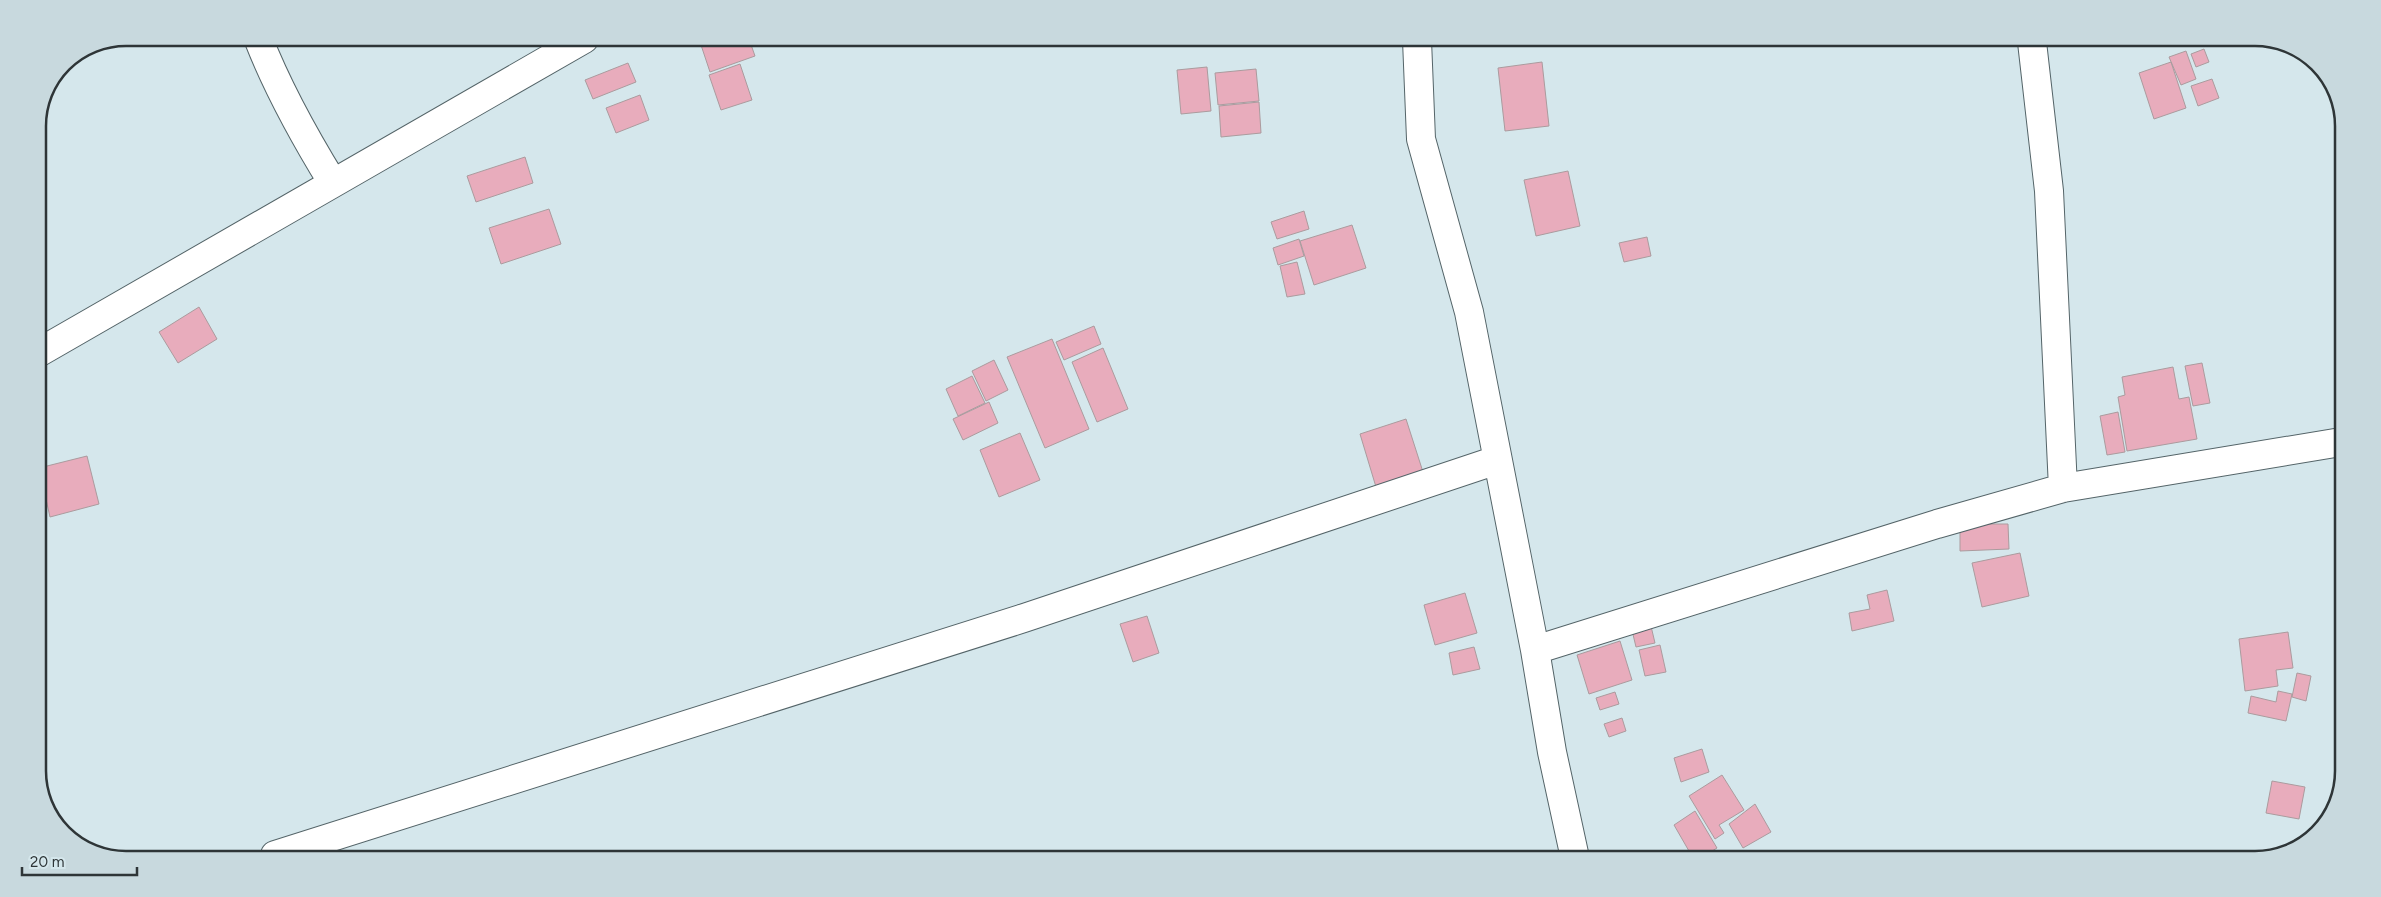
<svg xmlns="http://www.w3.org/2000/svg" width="2381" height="897" font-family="Figtree,sans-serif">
<rect width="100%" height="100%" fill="#d5e7ec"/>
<path fill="#e8acbc" stroke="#ab9b9e" d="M699 39H749L755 56 710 72Z
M2204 49 2209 62 2196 67 2191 54Z
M2186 51 2196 79 2181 85 2169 57Z
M1542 62 1549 126 1505 131 1498 68Z
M2171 62 2186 108 2154 119 2139 73Z
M628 63 636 82 593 99 585 80Z
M740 64 752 100 721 110 709 75Z
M1207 67 1211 111 1181 114 1177 70Z
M1256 69 1259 101 1218 105 1215 73Z
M2212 79 2219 98 2198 106 2191 86Z
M640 95 649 120 616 133 606 108Z
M1259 102 1261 133 1221 137 1219 106Z
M525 157 533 183 476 202 467 176Z
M1568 171 1580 226 1536 236 1524 180Z
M549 209 561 244 501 264 489 228Z
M1304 211 1309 229 1277 239 1271 222Z
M1352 225 1366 268 1314 285 1300 241Z
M1647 237 1651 256 1624 262 1619 243Z
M1299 239 1304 256 1278 265 1273 248Z
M1297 262 1305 294 1287 297 1280 266Z
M199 307 217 339 178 363 159 332Z
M1094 326 1101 344 1064 360 1056 342Z
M1052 339 1089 429 1045 448 1007 357Z
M1103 348 1128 409 1097 422 1072 362Z
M994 360 1008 390 986 401 972 371Z
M2202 363 2210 403 2193 406 2185 366Z
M2173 367 2179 399 2189 397 2197 439 2127 451 2118 397 2125 395 2122 377Z
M972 376 985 403 958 416 946 389Z
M989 402 998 423 963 440 953 419Z
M2118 412 2125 452 2107 455 2100 416Z
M1406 419 1423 472 1376 487 1360 434Z
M1020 433 1040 480 999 497 980 450Z
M87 456 99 504 50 517 39 468Z
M1960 524H2008L2009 549 1960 551Z
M2020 553 2029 596 1982 607 1972 563Z
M1887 590 1894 621 1852 631 1849 613 1870 609 1867 595Z
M1465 593 1477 633 1435 645 1424 605Z
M1147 616 1159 653 1133 662 1120 624Z
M1650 622 1655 643 1636 647 1631 626Z
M2288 632 2293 668 2276 670 2278 686 2245 691 2239 639Z
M1620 641 1632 680 1589 694 1577 655Z
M1660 645 1666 672 1645 676 1639 650Z
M1474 647 1480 669 1453 675 1449 653Z
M2297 673 2311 676 2306 701 2292 697Z
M2278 691 2292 694 2286 721 2248 713 2251 696 2276 702Z
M1615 692 1619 704 1600 710 1596 698Z
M1622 718 1626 731 1609 737 1604 724Z
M1702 749 1709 772 1681 782 1674 758Z
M1722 775 1744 810 1719 825 1724 833 1715 839 1689 796Z
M2272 781 2305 787 2299 819 2266 813Z
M1755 804 1771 832 1743 848 1729 824Z
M1695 811 1717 848 1701 858H1693L1674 825Z"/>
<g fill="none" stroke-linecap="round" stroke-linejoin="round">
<defs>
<path id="minor" d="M258 38C278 89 304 136 333 183
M1417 40 1421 139 1469 312 1535 650 1552 752 1575 858
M2032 42 2049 191 2063 488
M38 353 584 39
M1535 650 1937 524 2063 488 2341 442
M275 855 1024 618 1497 460"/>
</defs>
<use href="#minor" stroke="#546468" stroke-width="30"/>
<use href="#minor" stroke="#fff" stroke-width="28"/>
</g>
<path d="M0 0H2381V897H0ZM126 46H2255A80 80 0 0 1 2335 126V771A80 80 0 0 1 2255 851H126A80 80 0 0 1 46 771V126A80 80 0 0 1 126 46Z" fill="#c8d9de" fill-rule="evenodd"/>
<path fill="none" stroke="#2e3537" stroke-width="2.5" d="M126 46H2255A80 80 0 0 1 2335 126V771A80 80 0 0 1 2255 851H126A80 80 0 0 1 46 771V126A80 80 0 0 1 126 46Z"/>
<path d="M22 867v8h115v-8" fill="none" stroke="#2e3537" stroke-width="2.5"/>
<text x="30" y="867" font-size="15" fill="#2e3537" stroke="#d5e7ec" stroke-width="4" paint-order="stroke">20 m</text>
</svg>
